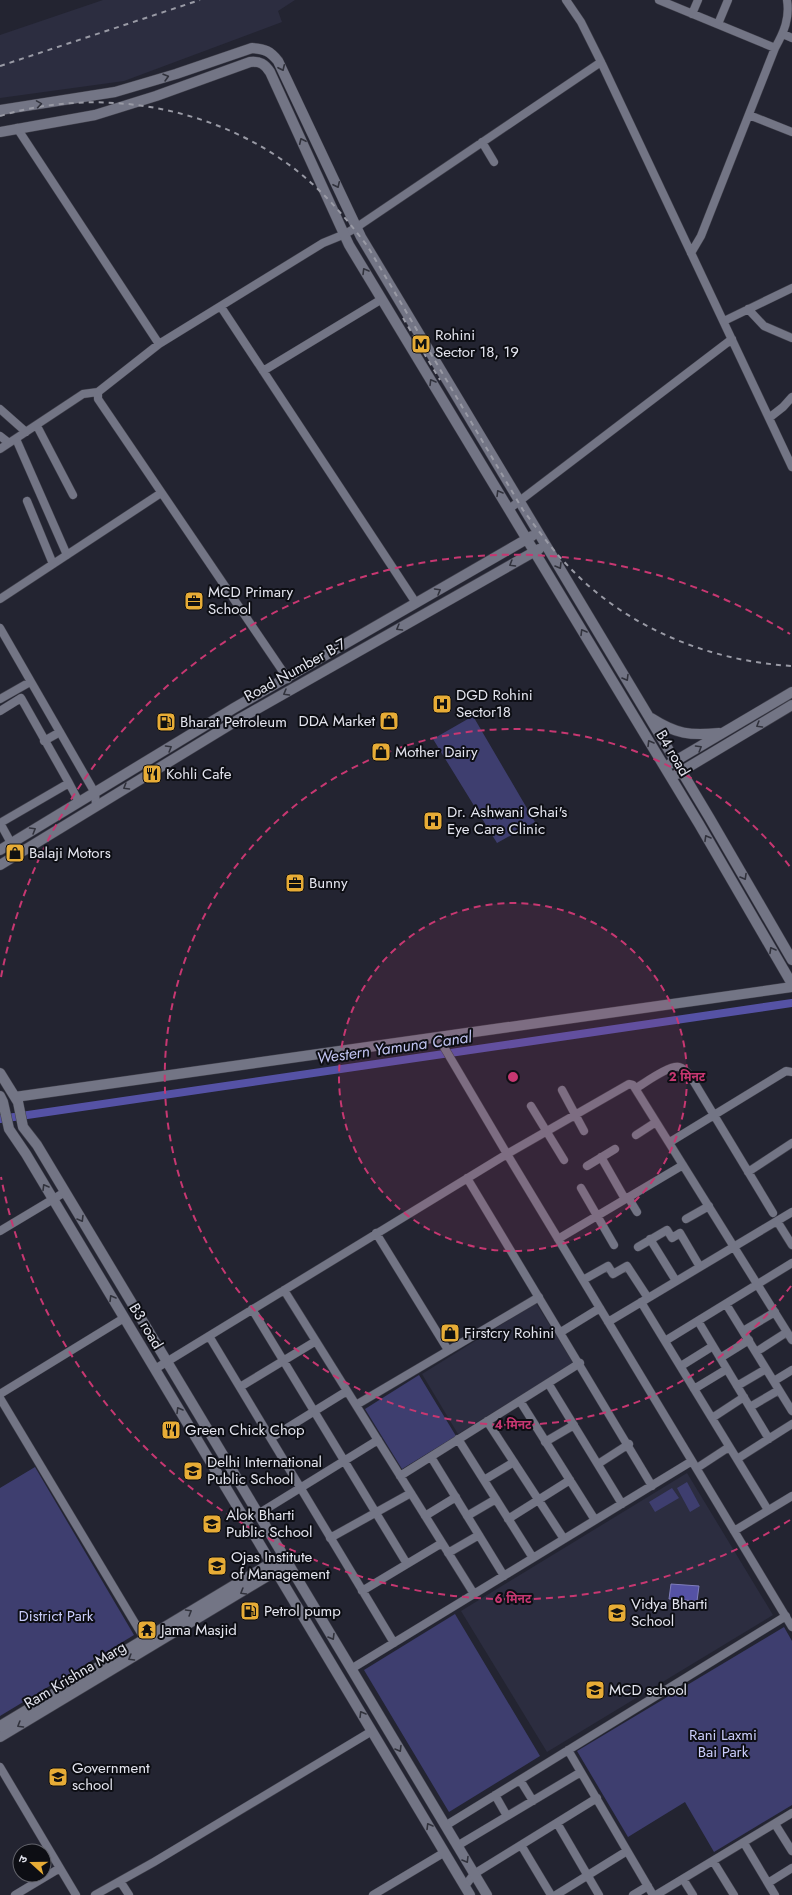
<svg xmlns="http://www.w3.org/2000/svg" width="792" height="1895" font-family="Jost,'Noto Sans Devanagari',sans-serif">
<rect width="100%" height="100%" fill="#232431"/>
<path fill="#2c2d40" d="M103 0H295L278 11 282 22 124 81 0 98V35Z
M536 1303 573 1363 458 1434 422 1374Z
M687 1473 773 1615 547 1752 461 1611Z"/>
<path fill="#3e3e6f" d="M473 716 535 822 497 843 433 739Z
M419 1375 456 1436 402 1469 365 1409Z
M35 1467 134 1635 0 1716V1488Z
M687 1482 700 1506 690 1512 677 1488Z
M672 1488 679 1498 655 1512 649 1502Z
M455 1614 540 1756 449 1812 364 1670Z
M784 1627 792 1641V1805L714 1852 685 1802 628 1837 577 1751Z"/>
<path fill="#5552a5" stroke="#807ebb" d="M671 1584 699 1586 697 1601 669 1599Z"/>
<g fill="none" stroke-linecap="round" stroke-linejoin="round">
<path stroke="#5552a5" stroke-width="8" d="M0 1119 792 1003"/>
<defs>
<path id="minor" d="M566 0 581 22 601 62 792 467
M659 0 775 48
M692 14 698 0
M718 24 728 0
M783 34 792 38
M749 115 792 132
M17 128 159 344
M482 142 494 162
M691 253 701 236 775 48C784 32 790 18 787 0
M221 307 416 603
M748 309 764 326 792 338
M724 321 792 288
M263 371 382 299
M0 409 26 432
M769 418 783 407 792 397
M37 426 73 495
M0 436 9 443
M16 439 67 555
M0 449 83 394 98 392
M27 501 53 564
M509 509 732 339
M0 599 161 493
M0 628 95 793 96 805
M288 679 98 399V392L159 344 323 243 345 234 357 227 601 62
M0 699 30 682
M0 711 21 698 69 783
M44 741 60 732
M0 823 69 783 79 802
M0 823 11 843
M438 1037 507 1154 629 1084 633 1085 792 1340
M636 1088C645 1083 669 1065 679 1067 684 1068 688 1073 691 1077L773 1213
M562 1090 584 1131
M531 1106 564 1160
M636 1135 656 1122
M670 1142 786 1071 792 1072
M601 1157 625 1199
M587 1166 615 1149
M748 1172 792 1143
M467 1178 652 1486
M581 1188 614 1245
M628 1197 637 1212
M686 1219 709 1206
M777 1221 792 1245
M0 1231 65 1192
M376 1233 448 1350
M558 1239 683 1165
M650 1239 676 1281
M638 1247 667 1230 672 1238 680 1233 700 1267
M583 1280 608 1266 613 1274 627 1266 648 1298
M284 1290 474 1594
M641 1302 768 1510
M726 1304 792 1411
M252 1309 407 1564
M698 1321 769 1439
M608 1322 792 1212
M743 1331 775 1312
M561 1332 600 1308
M209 1336 394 1643
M665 1341 792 1263
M756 1352 787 1332
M720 1358 749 1340
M681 1366 713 1346
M155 1369 507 1154 792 1627
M774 1381 792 1370
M548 1383 622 1504
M737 1386 766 1369
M240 1387 316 1341
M694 1389 727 1369
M0 1394 124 1318
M0 1398 147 1643
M520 1401 595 1520
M356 1405 539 1297
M750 1407 779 1390
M712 1418 744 1397
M487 1421 564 1539
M271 1438 347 1391
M458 1439 533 1558
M545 1442 574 1425
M431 1457 504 1576
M737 1459 792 1424
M598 1464 629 1444
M697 1468 729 1447
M400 1476 580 1363
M484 1480 514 1462
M258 1514 378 1440
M425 1516 456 1497
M467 1516 496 1499
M508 1519 570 1480
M734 1531 792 1496
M330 1538 411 1493
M448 1553 479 1535
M362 1591 442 1543
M351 1669 692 1461
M568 1750 653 1895
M0 1767 76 1895
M520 1780 533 1801
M495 1795 507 1816
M557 1823 599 1895
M775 1824 792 1851
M445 1826 786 1616
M744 1843 775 1895
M521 1845 551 1895
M457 1846 581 1772
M713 1861 734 1895
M683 1879 693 1895
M120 1881 129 1895
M768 1883 792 1868
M465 1886 474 1874 597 1798
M15 1895 60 1868
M95 1895 154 1862 372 1731
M373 1895 445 1852
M556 1895 627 1851
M633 1895 648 1886
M656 1895 792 1813"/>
<path id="tertiary" d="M0 110 115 92 176 74 252 48C265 49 270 51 278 61L361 237 709 817 792 960
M0 132 95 115 156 96 250 62C260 61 265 64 270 72L349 245 699 824 792 984
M651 718C676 734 690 736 719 733
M670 764 792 692
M677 774 792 705
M0 850 234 708 532 536
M0 865 241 718 539 549
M0 1073 18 1102 23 1127 37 1145 487 1895
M0 1096 3 1102 9 1129 26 1154 470 1895
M15 1097 792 987
M0 1726 276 1560
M0 1737 281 1568"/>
</defs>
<use href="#minor" stroke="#41414c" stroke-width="9"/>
<use href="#tertiary" stroke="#41414c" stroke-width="11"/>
<use href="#minor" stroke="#737585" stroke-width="8"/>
<use href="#tertiary" stroke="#737585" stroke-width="10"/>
<path stroke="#999aa5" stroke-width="2" stroke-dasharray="5 5" stroke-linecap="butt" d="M0 66 200 0
M0 116C99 86 214 106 296 170 324 192 347 219 368 247L523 510C538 530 553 551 571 569 629 629 710 661 792 666
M403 318 440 380"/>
</g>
<defs><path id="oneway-chevron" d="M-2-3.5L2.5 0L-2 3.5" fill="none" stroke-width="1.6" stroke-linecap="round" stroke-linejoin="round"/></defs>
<g stroke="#31323c">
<use href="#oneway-chevron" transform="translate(282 68) rotate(65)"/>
<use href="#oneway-chevron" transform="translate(166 77) rotate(-16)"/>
<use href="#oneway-chevron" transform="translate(39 104) rotate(-9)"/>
<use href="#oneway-chevron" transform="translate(302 141) rotate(-115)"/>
<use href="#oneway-chevron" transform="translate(337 185) rotate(65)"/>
<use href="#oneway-chevron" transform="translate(365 271) rotate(-121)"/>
<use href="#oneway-chevron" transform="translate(432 382) rotate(-121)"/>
<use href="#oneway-chevron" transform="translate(499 493) rotate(-121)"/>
<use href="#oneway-chevron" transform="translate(512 564) rotate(149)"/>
<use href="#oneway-chevron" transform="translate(559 566) rotate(59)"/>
<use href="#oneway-chevron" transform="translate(438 591) rotate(-30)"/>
<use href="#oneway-chevron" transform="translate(399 628) rotate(150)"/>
<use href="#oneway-chevron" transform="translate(583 632) rotate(-121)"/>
<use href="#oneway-chevron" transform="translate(626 678) rotate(59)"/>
<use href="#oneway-chevron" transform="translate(286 693) rotate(150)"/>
<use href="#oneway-chevron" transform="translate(759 725) rotate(149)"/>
<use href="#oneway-chevron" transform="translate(650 743) rotate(-121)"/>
<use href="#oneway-chevron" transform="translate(169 748) rotate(-31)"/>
<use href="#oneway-chevron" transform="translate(699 748) rotate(-31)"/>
<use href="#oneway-chevron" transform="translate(126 787) rotate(149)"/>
<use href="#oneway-chevron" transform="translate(33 830) rotate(-31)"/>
<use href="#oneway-chevron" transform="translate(707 838) rotate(-120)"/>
<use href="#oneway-chevron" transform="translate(744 877) rotate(60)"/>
<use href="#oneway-chevron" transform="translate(772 950) rotate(-120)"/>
<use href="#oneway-chevron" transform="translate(45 1187) rotate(-121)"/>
<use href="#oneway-chevron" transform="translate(81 1219) rotate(59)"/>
<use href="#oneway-chevron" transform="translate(112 1298) rotate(-121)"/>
<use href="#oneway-chevron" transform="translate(179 1410) rotate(-121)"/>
<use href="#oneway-chevron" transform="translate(243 1592) rotate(149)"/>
<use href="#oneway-chevron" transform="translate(189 1612) rotate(-31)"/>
<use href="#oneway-chevron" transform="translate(332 1637) rotate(59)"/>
<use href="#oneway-chevron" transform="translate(131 1658) rotate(149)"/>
<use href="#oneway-chevron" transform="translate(362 1714) rotate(-121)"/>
<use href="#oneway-chevron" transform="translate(20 1725) rotate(149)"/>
<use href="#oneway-chevron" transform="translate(399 1749) rotate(59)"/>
<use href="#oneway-chevron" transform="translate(429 1826) rotate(-121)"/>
<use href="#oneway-chevron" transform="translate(466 1860) rotate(59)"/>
</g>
<circle cx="513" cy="1077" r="174" fill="#c73771" fill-opacity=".12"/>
<g fill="none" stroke="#c73771" stroke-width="2" stroke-dasharray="7 5">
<circle cx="513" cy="1077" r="174"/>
<path d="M791 1286A348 348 0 1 1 791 868"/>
<path d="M790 1520A522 522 0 0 1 1 1177M1 977A522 522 0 0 1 790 634"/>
</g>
<defs>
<symbol id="metro-square" viewBox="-11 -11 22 22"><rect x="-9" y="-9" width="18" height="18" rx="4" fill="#e7ac36" stroke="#0d0e14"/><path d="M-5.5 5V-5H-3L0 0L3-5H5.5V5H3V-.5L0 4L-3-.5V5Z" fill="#111"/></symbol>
<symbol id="office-square" viewBox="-11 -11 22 22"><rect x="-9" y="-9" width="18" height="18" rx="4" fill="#e7ac36" stroke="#0d0e14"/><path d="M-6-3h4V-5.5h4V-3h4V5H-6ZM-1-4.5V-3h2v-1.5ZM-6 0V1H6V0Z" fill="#111"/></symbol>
<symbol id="hospital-square" viewBox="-11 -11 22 22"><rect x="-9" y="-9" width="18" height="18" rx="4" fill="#e7ac36" stroke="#0d0e14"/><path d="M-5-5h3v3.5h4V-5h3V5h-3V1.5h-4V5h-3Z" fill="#111"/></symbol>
<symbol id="shop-square" viewBox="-11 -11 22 22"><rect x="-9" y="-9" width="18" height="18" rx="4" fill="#e7ac36" stroke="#0d0e14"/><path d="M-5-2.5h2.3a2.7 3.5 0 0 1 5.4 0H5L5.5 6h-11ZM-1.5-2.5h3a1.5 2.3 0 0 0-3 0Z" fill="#111"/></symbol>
<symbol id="fuel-square" viewBox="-11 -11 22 22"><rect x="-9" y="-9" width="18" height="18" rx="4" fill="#e7ac36" stroke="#0d0e14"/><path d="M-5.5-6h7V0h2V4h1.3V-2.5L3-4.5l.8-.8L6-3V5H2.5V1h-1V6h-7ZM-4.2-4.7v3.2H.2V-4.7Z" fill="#111"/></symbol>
<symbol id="restaurant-square" viewBox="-11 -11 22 22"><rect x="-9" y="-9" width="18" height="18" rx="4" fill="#e7ac36" stroke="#0d0e14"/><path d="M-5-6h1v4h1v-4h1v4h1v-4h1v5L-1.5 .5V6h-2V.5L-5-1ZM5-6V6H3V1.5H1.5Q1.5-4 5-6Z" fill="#111"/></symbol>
<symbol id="school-square" viewBox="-11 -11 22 22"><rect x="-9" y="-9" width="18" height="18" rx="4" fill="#e7ac36" stroke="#0d0e14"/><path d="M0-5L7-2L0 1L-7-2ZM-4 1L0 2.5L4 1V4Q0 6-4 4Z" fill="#111"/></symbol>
<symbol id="university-square" viewBox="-11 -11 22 22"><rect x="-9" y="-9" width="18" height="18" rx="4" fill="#e7ac36" stroke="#0d0e14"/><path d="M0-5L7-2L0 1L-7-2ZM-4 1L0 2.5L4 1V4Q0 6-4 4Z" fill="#111"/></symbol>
<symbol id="temple-square" viewBox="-11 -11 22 22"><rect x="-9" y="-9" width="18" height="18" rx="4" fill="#e7ac36" stroke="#0d0e14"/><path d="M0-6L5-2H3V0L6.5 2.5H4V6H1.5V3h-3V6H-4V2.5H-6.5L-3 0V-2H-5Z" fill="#111"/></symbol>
</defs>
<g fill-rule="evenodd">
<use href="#metro-square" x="410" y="333" width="22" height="22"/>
<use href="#office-square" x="183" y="590" width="22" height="22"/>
<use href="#hospital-square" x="431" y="693" width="22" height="22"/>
<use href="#shop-square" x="378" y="710" width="22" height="22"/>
<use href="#fuel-square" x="155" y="711" width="22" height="22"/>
<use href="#shop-square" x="370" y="741" width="22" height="22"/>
<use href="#restaurant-square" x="141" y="763" width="22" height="22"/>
<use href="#hospital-square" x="422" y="810" width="22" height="22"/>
<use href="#shop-square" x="4" y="842" width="22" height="22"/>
<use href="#office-square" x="284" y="872" width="22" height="22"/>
<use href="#shop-square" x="439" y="1322" width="22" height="22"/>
<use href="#restaurant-square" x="160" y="1419" width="22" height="22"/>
<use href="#school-square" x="182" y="1460" width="22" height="22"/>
<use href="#school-square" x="201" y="1513" width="22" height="22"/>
<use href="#university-square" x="206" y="1555" width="22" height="22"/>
<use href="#fuel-square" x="239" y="1600" width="22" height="22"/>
<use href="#school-square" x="606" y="1602" width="22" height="22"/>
<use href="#temple-square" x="136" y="1619" width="22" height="22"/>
<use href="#school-square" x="584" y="1679" width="22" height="22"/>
<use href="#school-square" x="47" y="1766" width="22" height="22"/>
</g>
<g text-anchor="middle" stroke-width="4" stroke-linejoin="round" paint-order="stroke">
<g font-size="15" fill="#e4e5ef" stroke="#0d0e14" text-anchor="start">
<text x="435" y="340">Rohini<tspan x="435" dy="17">Sector 18, 19</tspan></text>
<text x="208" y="597">MCD Primary<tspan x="208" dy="17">School</tspan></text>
<text x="456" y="700">DGD Rohini<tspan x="456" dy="17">Sector18</tspan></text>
<text x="375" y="726" text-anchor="end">DDA Market</text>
<text x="180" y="727">Bharat Petroleum</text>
<text x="395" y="757">Mother Dairy</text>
<text x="166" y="779">Kohli Cafe</text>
<text x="447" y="817">Dr. Ashwani Ghai's<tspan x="447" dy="17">Eye Care Clinic</tspan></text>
<text x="29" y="858">Balaji Motors</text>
<text x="309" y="888">Bunny</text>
<text x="464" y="1338">Firstcry Rohini</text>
<text x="185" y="1435">Green Chick Chop</text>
<text x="207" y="1467">Delhi International<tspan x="207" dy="17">Public School</tspan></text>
<text x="226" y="1520">Alok Bharti<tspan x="226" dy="17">Public School</tspan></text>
<text x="231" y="1562">Ojas Institute<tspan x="231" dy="17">of Management</tspan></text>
<text x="631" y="1609">Vidya Bharti<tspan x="631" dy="17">School</tspan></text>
<text x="264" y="1616">Petrol pump</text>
<text x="161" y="1635">Jama Masjid</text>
<text x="609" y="1695">MCD school</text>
<text x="72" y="1773">Government<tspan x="72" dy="17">school</tspan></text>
</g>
<g font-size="15" fill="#e4e5ef" stroke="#0d0e14">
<text transform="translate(295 670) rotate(-29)" y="5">Road Number B-7</text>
<text transform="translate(673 753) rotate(59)" y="5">B4 road</text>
<text transform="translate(146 1326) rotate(59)" y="5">B3 road</text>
<text transform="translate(75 1675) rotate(-31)" y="5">Ram Krishna Marg</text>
</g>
<g font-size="15" fill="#cacdfb" stroke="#0d0e14">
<text x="56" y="1621">District Park</text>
<text x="723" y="1740">Rani Laxmi<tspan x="723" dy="17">Bai Park</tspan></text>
</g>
<g font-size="16" font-style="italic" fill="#bfc2f0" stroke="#0d0e14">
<text transform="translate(394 1047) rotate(-8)" y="6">Western Yamuna Canal</text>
</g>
</g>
<circle cx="513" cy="1077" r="6" fill="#c73771" stroke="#0d0e14" stroke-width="2"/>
<g font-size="12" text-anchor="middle" font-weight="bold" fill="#c73771" stroke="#0d0e14" stroke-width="4" stroke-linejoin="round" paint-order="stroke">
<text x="687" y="1081">2 मिनट</text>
<text x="513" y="1429">4 मिनट</text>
<text x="513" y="1603">6 मिनट</text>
</g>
<g transform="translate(32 1863) rotate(291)"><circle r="19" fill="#0d0e14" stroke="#63646c"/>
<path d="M0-3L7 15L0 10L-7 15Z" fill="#e7ac36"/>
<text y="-6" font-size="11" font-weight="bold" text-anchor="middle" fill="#e4e5ef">उ</text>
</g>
</svg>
